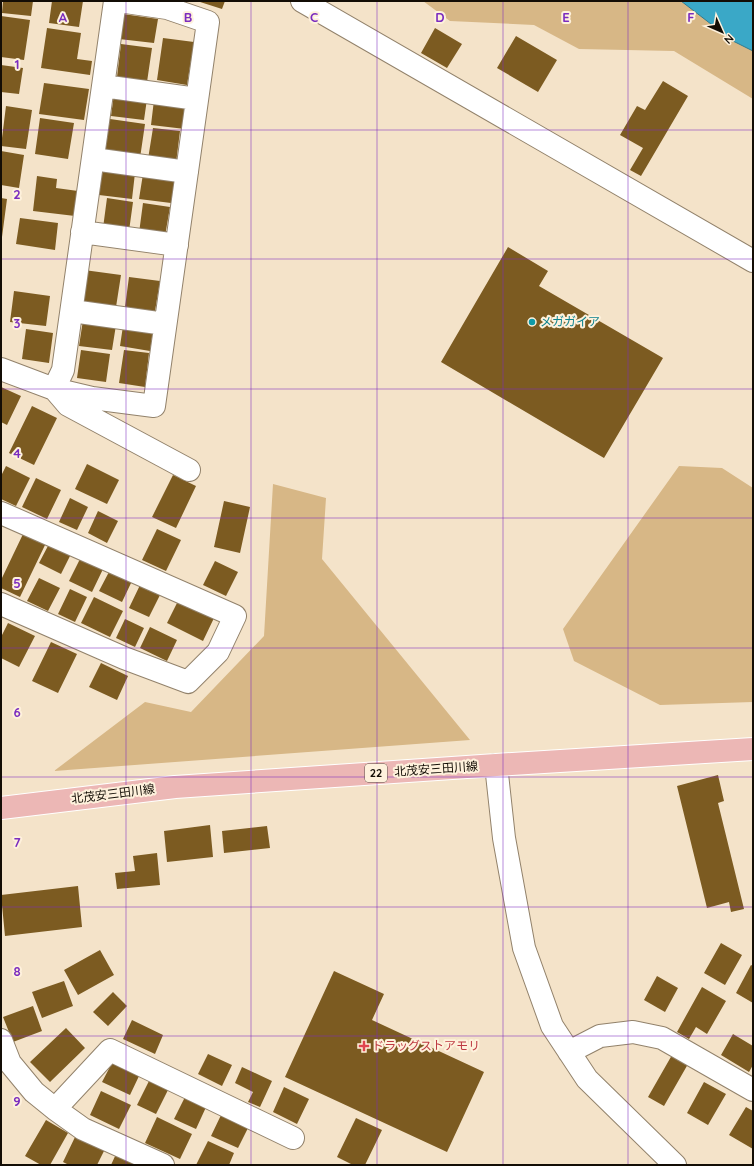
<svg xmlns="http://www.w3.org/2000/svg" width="754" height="1166" font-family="Quicksand,'Noto Sans JP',sans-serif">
<rect width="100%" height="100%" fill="#f4e3c9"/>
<path fill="#d7b786" d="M423 1H681L733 41 753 51V99L674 51 579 49 534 25 450 21Z
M679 466 722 468 753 488V702L660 705 574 661 563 629Z
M273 484 326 498 322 559 470 740 54 771 145 702 191 712 264 636Z"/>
<path fill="#3aa8c7" stroke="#2e7a8d" d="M681 1H753V51L733 41Z"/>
<path fill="#7c5b21" d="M3 1H33L31 16 2 13Z
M52 1H83L79 27 49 23Z
M197 1H225L222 9Z
M123 14 158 19 154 43 119 39Z
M1 16 30 20 24 60 1 57Z
M47 28 81 33 77 59 92 61 90 75 41 68Z
M435 28 462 44 447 68 421 53Z
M516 36 557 60 538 92 497 68Z
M163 38 194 42 187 85 157 80Z
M121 44 152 48 147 82 117 77Z
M1 65 23 68 19 94 1 92Z
M663 81 688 96 641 176 630 170 643 148 620 135 637 106 645 110Z
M44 83 89 89 84 120 39 114Z
M114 94 147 99 144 120 111 116Z
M154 100 188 104 185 129 151 125Z
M6 106 32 110 26 149 1 146Z
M40 118 74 123 68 159 35 154Z
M110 119 145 124 140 158 105 153Z
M153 128 180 131 176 163 148 159Z
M1 151 24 155 19 188 1 185Z
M103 169 135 173 132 199 99 195Z
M143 174 175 178 171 203 139 199Z
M37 176 57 179 56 188 78 191 75 216 33 211Z
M1 198 7 199 2 237H1Z
M107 198 133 202 129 231 103 228Z
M143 203 170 207 165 236 139 233Z
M20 218 58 223 55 250 16 244Z
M508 247 548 271 539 286 663 358 604 458 441 362Z
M84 270 121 275 116 307 79 302Z
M129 277 160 281 155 311 125 307Z
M14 291 50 296 46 326 10 322Z
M83 320 116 325 112 350 79 346Z
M123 326 153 330 150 351 120 346Z
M26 329 53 333 49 363 22 359Z
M81 350 110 354 106 382 77 378Z
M124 350 149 353 145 387 119 383Z
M1 387 21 396 7 425 1 422Z
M32 406 57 418 34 465 9 453Z
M87 464 119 480 107 504 75 489Z
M6 466 30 478 16 506 1 499V476Z
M173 475 196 486 176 528 152 517Z
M36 478 61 490 47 519 22 507Z
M70 498 88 507 77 530 59 522Z
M224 501 250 507 240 553 214 547Z
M98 511 118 521 107 543 88 533Z
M157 529 181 540 166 571 142 560Z
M24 532 46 543 20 597 1 588V580Z
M49 544 71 554 61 574 39 563Z
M81 557 104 567 92 592 69 581Z
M215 561 238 572 226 596 203 585Z
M110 570 132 581 122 602 99 591Z
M39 578 60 588 48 611 27 601Z
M141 583 161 593 149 617 129 608Z
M70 589 87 597 75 622 58 614Z
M94 597 123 611 110 637 81 623Z
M178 601 214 618 203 641 167 623Z
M125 619 144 628 135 647 116 638Z
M8 623 35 636 19 667 1 658V637Z
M150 627 177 640 167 661 140 648Z
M51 642 77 654 58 693 32 681Z
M101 663 128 676 117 700 89 687Z
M718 775 724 801 718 803 744 909 731 912 729 902 707 908 677 786Z
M210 825 213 857 167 862 164 831Z
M267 826 270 848 224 853 222 831Z
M157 853 160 885 117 889 115 873 135 871 133 856Z
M78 886 82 927 5 936 1 895Z
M721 943 742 955 725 985 704 973Z
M100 950 114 975 78 995 64 970Z
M751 965 753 966V1003L736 993Z
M334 971 384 994 372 1020 484 1072 447 1152 285 1077Z
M657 976 678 988 665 1012 644 1000Z
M64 981 73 1006 42 1018 32 992Z
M702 987 726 1001 707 1034 696 1027 689 1039 677 1032Z
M113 992 127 1006 108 1026 93 1012Z
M33 1006 42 1031 13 1042 3 1017Z
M132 1020 163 1035 155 1054 123 1039Z
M66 1028 85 1048 50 1082 30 1062Z
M733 1034 753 1046V1065L749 1072 721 1055Z
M208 1054 232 1065 222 1086 198 1074Z
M672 1055 688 1064 664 1106 648 1097Z
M112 1063 139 1076 130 1095 102 1082Z
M242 1067 272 1081 260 1107 248 1102 253 1092 235 1083Z
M149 1081 168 1090 156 1114 137 1105Z
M704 1082 726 1094 708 1125 687 1113Z
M284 1087 309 1099 297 1124 273 1112Z
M101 1091 131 1105 119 1129 90 1115Z
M186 1095 207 1105 196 1129 174 1119Z
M746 1107 753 1111V1149L729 1135Z
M222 1113 249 1126 238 1148 211 1136Z
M157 1117 192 1134 180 1159 145 1143Z
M356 1118 382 1130 365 1165H353L337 1157Z
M46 1120 68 1133 50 1165H41L25 1156Z
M76 1135 105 1149 97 1165H69L63 1162Z
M208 1141 234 1153 229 1165H196Z
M116 1154 139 1165H111Z"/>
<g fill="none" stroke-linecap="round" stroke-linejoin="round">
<defs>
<path id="minor" d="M302 1 753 261
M103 86 197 99
M93 159 187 172
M82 232 177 245
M72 311 165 324
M1 369 54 389 92 398 154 406 208 22 167 8 119 1
M54 389 63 370 115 1
M56 391 68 405 189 470
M1 513 235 616 218 652 188 682 124 658 1 604
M496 765 504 838 524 948 552 1026 587 1079 675 1165
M1 1040 10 1063 34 1092 55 1109 83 1129 163 1165
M569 1052 600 1036 633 1032 662 1038 753 1090
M55 1109 110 1050 293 1138"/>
<path id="major" d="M1 808 175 787 496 765 753 749"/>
</defs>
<use href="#minor" stroke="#92826b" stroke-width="24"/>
<use href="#major" stroke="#fff" stroke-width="24"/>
<use href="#minor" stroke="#fff" stroke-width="22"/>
<use href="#major" stroke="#ecb7b5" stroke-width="22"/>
</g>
<path fill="none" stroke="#7b2cbf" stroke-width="1" stroke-opacity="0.55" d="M126 1V1165M251 1V1165M377 1V1165M503 1V1165M628 1V1165M1 130H753M1 259H753M1 389H753M1 518H753M1 648H753M1 777H753M1 907H753M1 1036H753"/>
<circle fill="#0f9aa8" stroke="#fef1dc" stroke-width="1.5" cx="532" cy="322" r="4"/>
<path fill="#e0444e" stroke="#fef1dc" stroke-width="1.5" d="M362 1040h4v4h4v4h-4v4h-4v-4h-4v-4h4z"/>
<g text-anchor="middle" stroke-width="4" stroke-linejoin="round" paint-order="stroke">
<rect fill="#fef1dc" stroke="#5a5146" stroke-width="1" x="365" y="764" width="22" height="18" rx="3"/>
<g font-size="11" font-weight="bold" fill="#130d05">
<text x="376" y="777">22</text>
</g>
<g font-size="12" fill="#0d838f" stroke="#fef1dc" text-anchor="start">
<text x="540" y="326">メガガイア</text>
</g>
<g font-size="12" fill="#130d05" stroke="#fef1dc">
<text transform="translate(436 769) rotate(-4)" y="4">北茂安三田川線</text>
<text transform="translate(113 794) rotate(-7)" y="4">北茂安三田川線</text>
</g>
<g font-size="12" fill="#be3a42" stroke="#fef1dc" text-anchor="start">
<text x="372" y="1050">ドラッグストアモリ</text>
</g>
</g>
<g font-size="13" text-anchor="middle" font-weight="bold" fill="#7b2cbf" stroke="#fef1dc" stroke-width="4" stroke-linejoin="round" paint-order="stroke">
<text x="63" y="22">A</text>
<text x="188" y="22">B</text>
<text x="314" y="22">C</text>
<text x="440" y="22">D</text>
<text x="566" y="22">E</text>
<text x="691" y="22">F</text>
<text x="17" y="69">1</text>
<text x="17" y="199">2</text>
<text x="17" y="328">3</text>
<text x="17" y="458">4</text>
<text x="17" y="588">5</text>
<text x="17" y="717">6</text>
<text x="17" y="847">7</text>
<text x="17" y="976">8</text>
<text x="17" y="1106">9</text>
</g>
<rect width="754" height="1166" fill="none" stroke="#130d05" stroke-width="4"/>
<g transform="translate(722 32) rotate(135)" stroke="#fef1dc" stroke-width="3" paint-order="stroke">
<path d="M0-3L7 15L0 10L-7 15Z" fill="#130d05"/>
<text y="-6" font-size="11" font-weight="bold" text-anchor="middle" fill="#130d05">N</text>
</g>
</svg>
